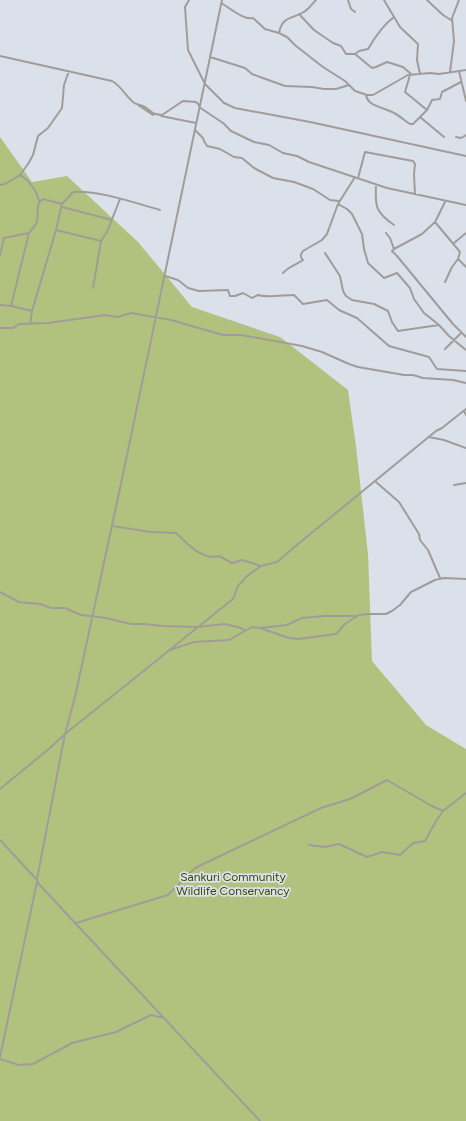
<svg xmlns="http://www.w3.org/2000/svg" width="466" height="1121" font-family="Figtree,sans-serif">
<rect width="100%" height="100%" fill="#dbe1ea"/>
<path fill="#b1c27e" d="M0 137 32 182 67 176 138 242 192 307 280 337 348 390 356 446 368 554 372 661 426 725 466 749V1121H0Z"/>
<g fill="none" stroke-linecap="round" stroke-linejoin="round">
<path stroke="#a19c9a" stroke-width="2" d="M189 0 185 7 188 50 205 84 224 103 235 108 310 122 466 156
M222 0 122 479 75 697 65 734 37 879 38 883 63 910 260 1121
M348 0 351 9 355 12
M384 0 400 27 418 44 417 60 420 74
M427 0 443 15 451 20
M221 3C230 8 243 20 253 18L265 29 279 33 287 37 296 46 323 67 345 81 355 91 367 95H373L408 75 430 73 439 74 466 70
M299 14 314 30 333 43 341 46 346 54H355L372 68 376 67 387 62 403 67 411 74
M279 33C282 16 292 19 304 12 309 9 312 4 316 0
M355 54 359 51 368 49C375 37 383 25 394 17
M0 56 112 81C121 86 124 94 132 101 135 105 139 104 143 106 153 111 149 114 162 115L183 101 196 102 200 106
M210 57 245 68 252 74 260 77 285 86 312 87 324 89H336L349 85
M459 71 466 101
M450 72 454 41 452 18 459 0
M410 75 405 92 427 110
M366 95C368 107 384 107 394 113 400 116 405 121 410 124H413L420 117 444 137
M138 105 153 115
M199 107 223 123 231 131 254 142 269 145 283 153 297 156 309 162 387 188 466 205
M161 116 196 123
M420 117 427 110 432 100 440 99 442 92 461 82
M195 130 203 138 204 141 207 146 220 149 234 157 242 158 254 168 273 178 294 182 313 189 330 200 339 201
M456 137 461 138 466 135
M358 178 365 152 413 161 415 164 414 174 415 194
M376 184C375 206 375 212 394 225
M0 185 5 184 20 175
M39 201C36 189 30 181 20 175L28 164 33 155 38 136 48 128 62 108 64 85 69 71
M62 204 56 230 101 241
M338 204 347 209 352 214 362 234 364 249 368 263 384 278 397 273 410 288 414 299 424 313 439 325 449 336 466 350
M62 207 112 220
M435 222 460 252 458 259 452 267 445 282
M386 233 390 238 394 249 392 251 397 256 453 324 466 337
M454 243 466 233
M394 249 422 234 435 222 445 202
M325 253 340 276 343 291 346 296 352 300 374 304 388 311 392 322 398 331 439 325
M0 255 4 238 29 233C31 230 34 227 36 224 40 216 34 204 43 199L62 204 73 192C99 190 135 203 160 210
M458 259 466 267
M283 273C289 266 296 265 303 260 300 257 300 255 303 251L322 240 327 234 338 204 355 177
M165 276 178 280 188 288 199 291 228 290 230 296H235L243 293 252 298 258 295C266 298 284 295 294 295L303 304 327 300 339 310 357 318 389 346 429 357 437 369 466 371
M93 288 101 241 107 232 120 199
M0 305 11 306 32 311
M11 306 29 233
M30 324 32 311 56 230
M0 328H13L19 324 48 323 105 315 118 317 131 313 171 320 223 335H241L302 346 322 352 349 364 358 367 404 375H413L423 378 453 380 466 383
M445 349 461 333
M464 411 466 415
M429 437 444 440 466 448
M376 482 399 502 419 534 420 540 428 550 440 578
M454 485 466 483
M112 526 151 532 176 533C187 543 202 561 219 556L232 563 242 560 261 566
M0 592 19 602 40 604 51 608H65L81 615 106 618 131 624H144L163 626 197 627 225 624 241 628 244 630
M260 628 287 625 302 618 324 616H356
M170 650 194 642 229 640 252 627 260 628 289 638 299 639 336 634 345 624 359 615 368 614H386L392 611 400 605 411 592 435 580 444 578 466 579
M0 789 50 748 65 734 233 599 238 586 247 576 261 566 277 562 292 549 436 431 442 428 466 409
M0 840 36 879
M309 845 325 847 339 844 367 857 382 852 400 855 413 843 425 841 436 821 443 811 466 793
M76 923 168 895 195 868 321 808 350 799 387 780 430 805 443 811
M0 1057 37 882
M0 1059 19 1065 33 1064 72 1043 116 1032 151 1015 164 1018"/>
</g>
<g text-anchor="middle" stroke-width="3.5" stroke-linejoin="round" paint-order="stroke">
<g font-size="12" fill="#394500" stroke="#dbe1ea">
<text x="233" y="881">Sankuri Community<tspan x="233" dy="14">Wildlife Conservancy</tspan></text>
</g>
</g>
</svg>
